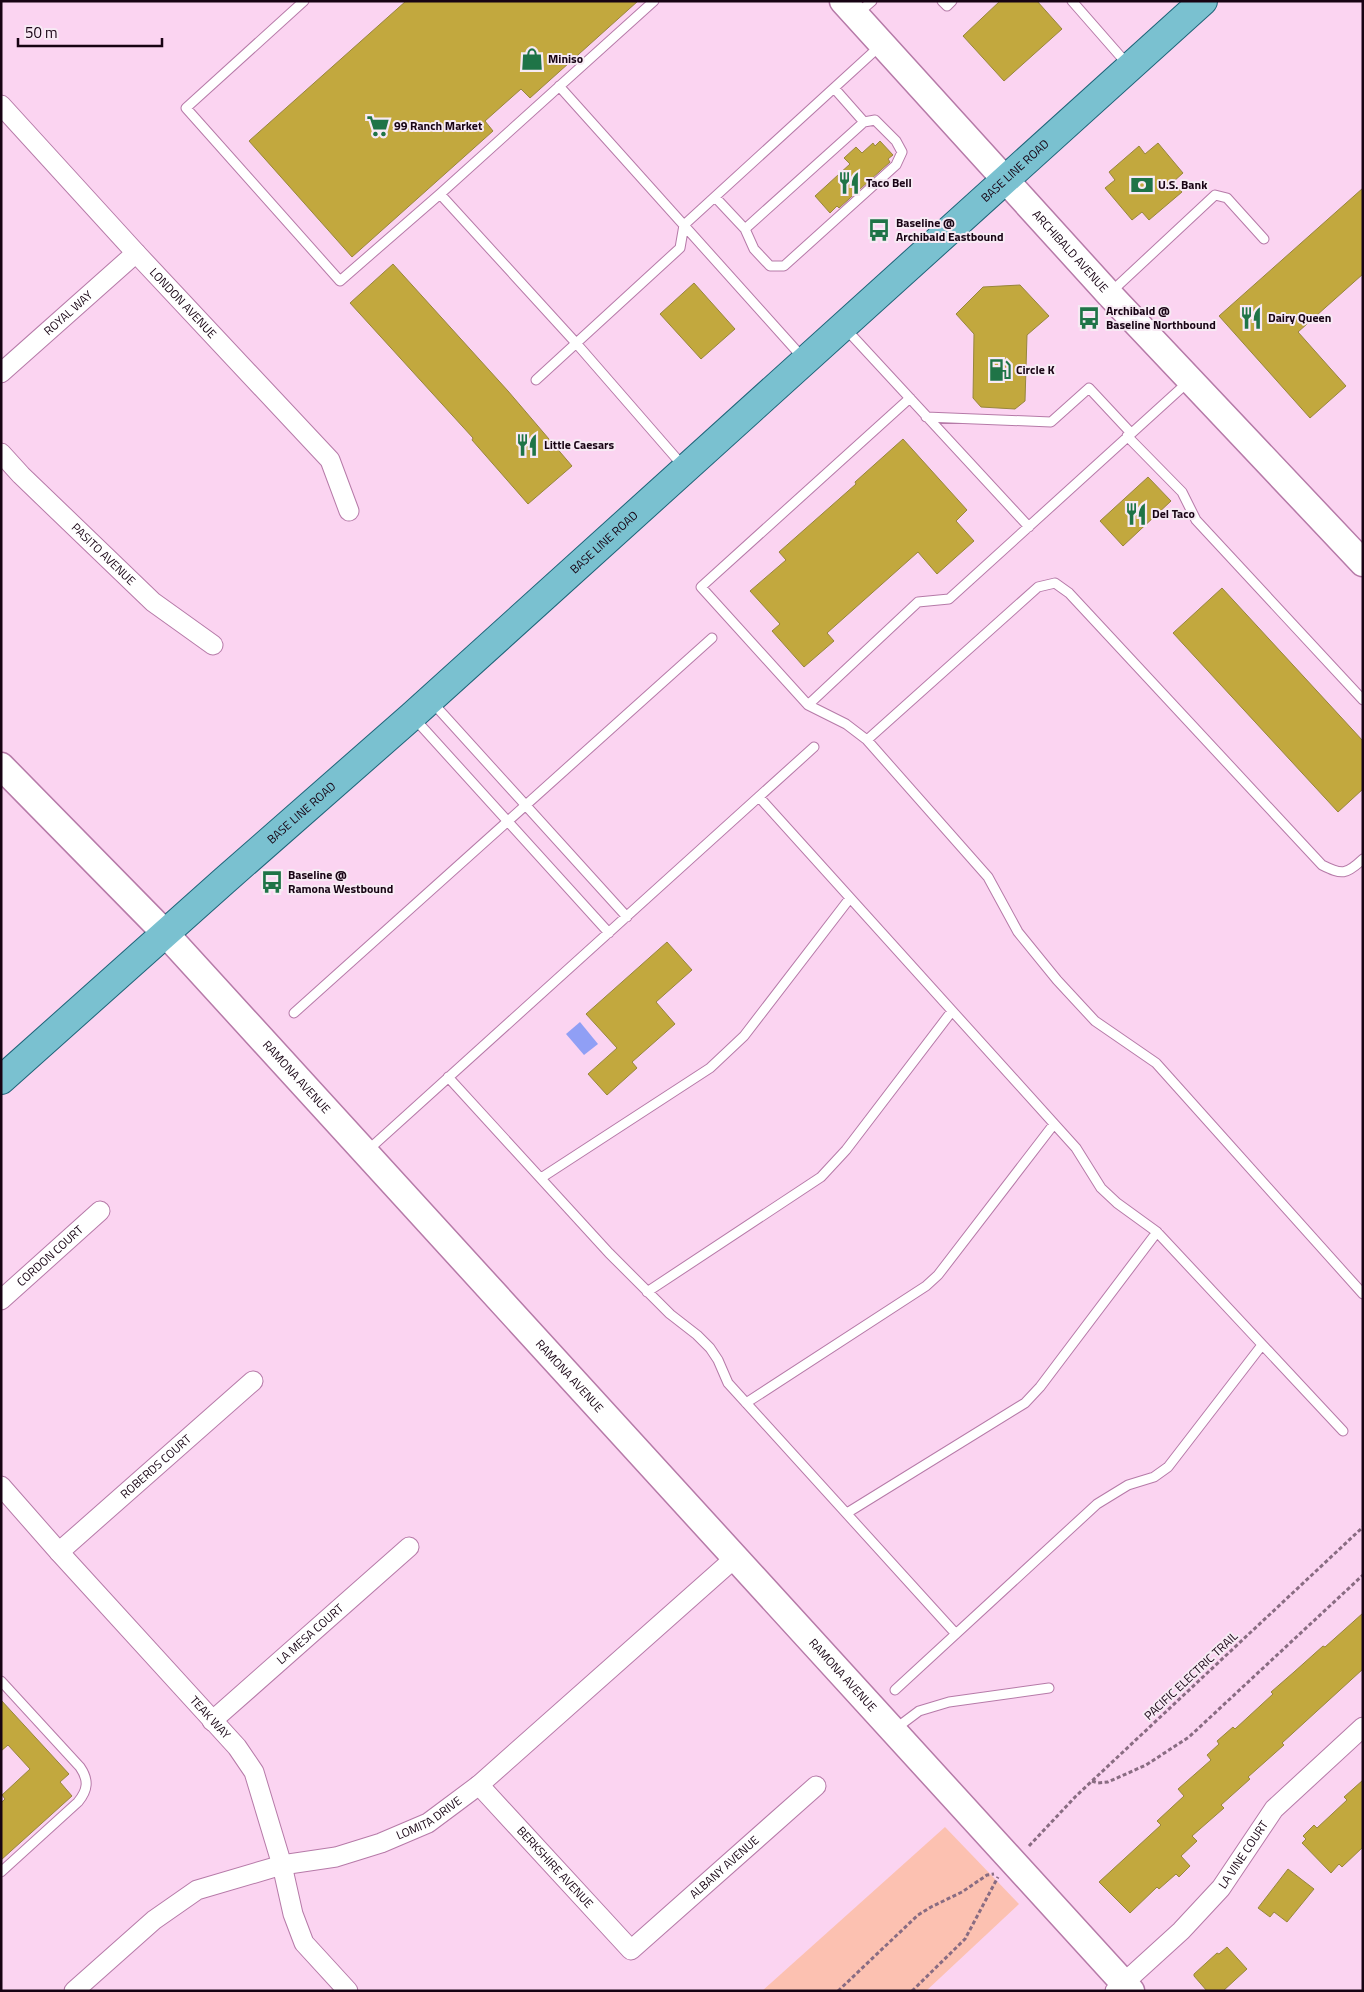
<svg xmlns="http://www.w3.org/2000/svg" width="1364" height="1992" font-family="'Titillium Web',sans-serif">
<rect width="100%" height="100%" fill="#fbd4f1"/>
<path fill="#fcc1b1" d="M945 1827 1019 1904 926 1991H762Z"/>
<path fill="#909ff5" d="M580 1022 598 1044 584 1055 566 1034Z"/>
<path fill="#c2a83e" stroke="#98863d" d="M406 1H638L530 98 521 89 485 121 493 131 352 257 249 141Z
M1000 1H1037L1062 29 1004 81 963 36Z
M880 141 893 155 888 159 890 162 839 208 837 206 830 213 815 196 850 164 844 158 856 147 862 153 873 143 875 146Z
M1158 143 1183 173 1173 182 1182 192 1149 220 1142 212 1132 220 1105 188 1115 180 1109 172 1139 146 1145 154Z
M1363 188V274L1298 332 1346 386 1310 418 1219 316Z
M393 264 508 391 572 466 528 504 472 440 473 438 350 303Z
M694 283 735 329 701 359 660 314Z
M1020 285 1049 316 1027 335 1025 401 1015 409 981 407 973 398 974 334 956 314 983 287Z
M903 439 967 510 956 521 974 541 937 574 918 552 827 633 834 641 804 667 772 631 780 624 750 591 786 560 779 552 856 484 855 482Z
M1148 477 1171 501 1123 546 1100 521Z
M1222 588 1363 741V789L1338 812 1173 633Z
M667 942 692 970 656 1002 675 1024 632 1062 637 1068 607 1095 588 1074 617 1048 586 1014Z
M1363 1613V1669L1282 1743 1284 1745 1248 1777 1250 1779 1221 1805 1224 1808 1192 1836 1197 1841 1181 1856 1190 1866 1179 1877 1176 1874 1159 1889 1157 1887 1130 1913 1099 1882 1161 1825 1157 1821 1184 1796 1178 1789 1211 1760 1207 1755 1219 1744 1217 1741 1233 1727 1235 1729 1273 1694 1271 1692 1294 1672 1323 1646 1325 1647Z
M1 1700 69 1774 60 1782 72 1796 1 1860V1803L5 1799 2 1795 30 1769 8 1745 1 1751Z
M1363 1780V1847L1342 1867 1339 1864 1331 1873 1302 1843 1306 1839 1303 1836 1314 1825 1317 1828 1347 1800 1344 1797Z
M1288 1869 1314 1889 1287 1922 1274 1912 1270 1917 1258 1908Z
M1227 1947 1247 1969 1223 1991H1207L1194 1976V1974L1217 1953 1219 1954Z"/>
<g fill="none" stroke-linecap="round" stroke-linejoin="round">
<defs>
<path id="lane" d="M304 1 186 108 340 281 440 194 654 1
M942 1 947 6 952 1
M1072 1 1128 65
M857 14 872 1
M559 86 803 358
M440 194 576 343 683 466
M715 197 745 229 864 122 834 88
M745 229 754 249 770 266H784L896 165 902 152 896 141 875 120 864 122
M1111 292 1215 195 1227 198 1264 239
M845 328 1029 527
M536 380 680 248 684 225 881 45
M910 398 701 587 808 705 846 724 867 740 988 877 1018 932 1057 980 1095 1021 1156 1063 1363 1294
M926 417 1051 422 1089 388 1131 433
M1127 436 1182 492 1196 520 1363 700
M432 702 627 917
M808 705 918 602 949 599 1188 382
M414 718 609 933
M867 740 1038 587 1055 583 1069 593 1322 865C1342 875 1346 875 1363 859
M759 797 1076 1148 1101 1188 1117 1203 1157 1232 1343 1431
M294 1013 712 638
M448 1077 609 1253 670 1314 697 1335 710 1348 718 1360 728 1383 956 1634
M367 1151 814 747
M541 1178 710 1068 744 1036 850 898
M647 1292 821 1177 846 1150 952 1011
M746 1403 926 1286 938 1275 1054 1124
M847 1513 1025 1403 1040 1387 1157 1232
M1 1681 80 1767C89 1780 88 1790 78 1802L1 1872
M895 1690 1097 1504 1128 1485 1154 1477 1168 1467 1262 1345
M895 1729 919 1711 949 1702 1049 1688"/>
<g id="street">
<path id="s1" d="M1 105 136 253 330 460 349 511"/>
<path id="s2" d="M1 373 136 253"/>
<path id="s3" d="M1 453 21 475 153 602 213 645"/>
<path id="s4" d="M1 1300 100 1211"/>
<path id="s5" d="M1 1486 59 1552 237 1747 254 1772 282 1865 293 1914 304 1943 348 1991"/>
<path id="s6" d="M59 1552 253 1381"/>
<path id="s7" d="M212 1721 409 1547"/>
<path id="s8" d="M479 1785 631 1950 816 1786"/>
<path id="s9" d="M74 1991 154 1920 197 1890 282 1865 336 1857 381 1843 428 1823 479 1785 736 1557"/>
<path id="s10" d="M1115 1991 1181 1931 1221 1888 1274 1809 1363 1727"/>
</g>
<g id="secondary">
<path id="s11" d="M843 1 1109 294 1363 563"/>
<path id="s12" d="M1 766 165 933 1131 1991"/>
</g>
<g id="primary">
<path id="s13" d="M1 1080 224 881 412 716 1203 1"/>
</g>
</defs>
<use href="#lane" stroke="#b67aa8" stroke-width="11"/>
<use href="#street" stroke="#b67aa8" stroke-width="21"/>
<use href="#secondary" stroke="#b67aa8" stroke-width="29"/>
<use href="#primary" stroke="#1e6479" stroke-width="30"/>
<path stroke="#896c82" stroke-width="3" stroke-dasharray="4 2.5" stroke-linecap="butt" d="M1092 1781 1098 1783 1108 1782 1146 1765 1189 1737 1363 1575
M1029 1846 1076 1796 1363 1527
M838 1991 918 1915 931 1907 962 1892 987 1875 994 1874
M912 1991 965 1939 998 1877"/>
<use href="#lane" stroke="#fff" stroke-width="9"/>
<use href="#street" stroke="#fff" stroke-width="19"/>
<use href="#secondary" stroke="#fff" stroke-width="26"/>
<use href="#primary" stroke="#7ac1d0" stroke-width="28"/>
</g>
<defs>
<symbol id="shop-bare" viewBox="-9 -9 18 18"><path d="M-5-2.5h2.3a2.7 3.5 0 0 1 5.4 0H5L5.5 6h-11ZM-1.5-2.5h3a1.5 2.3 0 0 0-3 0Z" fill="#1f7447" stroke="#f7eaf4" stroke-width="2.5" paint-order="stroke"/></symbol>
<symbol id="supermarket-bare" viewBox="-9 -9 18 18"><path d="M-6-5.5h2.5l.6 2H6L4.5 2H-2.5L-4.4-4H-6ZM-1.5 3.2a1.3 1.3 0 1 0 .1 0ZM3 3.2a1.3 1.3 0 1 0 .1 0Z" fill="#1f7447" stroke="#f7eaf4" stroke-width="2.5" paint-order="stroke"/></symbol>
<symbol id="restaurant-bare" viewBox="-9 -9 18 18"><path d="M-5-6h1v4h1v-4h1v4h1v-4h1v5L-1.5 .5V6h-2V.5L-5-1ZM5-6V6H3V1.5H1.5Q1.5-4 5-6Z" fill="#1f7447" stroke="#f7eaf4" stroke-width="2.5" paint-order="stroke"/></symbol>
<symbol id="bank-bare" viewBox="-9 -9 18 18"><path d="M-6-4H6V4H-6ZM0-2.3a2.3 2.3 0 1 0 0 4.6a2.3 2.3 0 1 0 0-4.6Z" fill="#1f7447" stroke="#f7eaf4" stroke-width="2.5" paint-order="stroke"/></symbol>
<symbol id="bus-bare" viewBox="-9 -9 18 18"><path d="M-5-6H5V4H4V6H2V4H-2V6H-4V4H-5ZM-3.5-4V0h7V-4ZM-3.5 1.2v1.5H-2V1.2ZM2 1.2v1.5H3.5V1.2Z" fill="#1f7447" stroke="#f7eaf4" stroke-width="2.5" paint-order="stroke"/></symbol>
<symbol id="fuel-bare" viewBox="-9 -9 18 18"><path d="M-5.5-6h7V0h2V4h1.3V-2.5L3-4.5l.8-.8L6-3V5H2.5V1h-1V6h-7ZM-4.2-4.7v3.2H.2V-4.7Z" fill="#1f7447" stroke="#f7eaf4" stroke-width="2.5" paint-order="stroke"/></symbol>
</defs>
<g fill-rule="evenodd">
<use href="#shop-bare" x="516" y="43" width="32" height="32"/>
<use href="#supermarket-bare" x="362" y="110" width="32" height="32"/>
<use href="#restaurant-bare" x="833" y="167" width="32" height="32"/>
<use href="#bank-bare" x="1126" y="169" width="32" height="32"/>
<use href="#bus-bare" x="863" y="214" width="32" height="32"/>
<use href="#bus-bare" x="1073" y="302" width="32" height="32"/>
<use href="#restaurant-bare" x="1235" y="302" width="32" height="32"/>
<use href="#fuel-bare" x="984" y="354" width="32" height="32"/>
<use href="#restaurant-bare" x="511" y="429" width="32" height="32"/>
<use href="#restaurant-bare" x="1120" y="498" width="32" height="32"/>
<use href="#bus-bare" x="256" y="866" width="32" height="32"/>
</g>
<g text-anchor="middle" stroke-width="4" stroke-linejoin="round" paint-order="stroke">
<g font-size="12" font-weight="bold" fill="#170313" stroke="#f7eaf4" text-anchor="start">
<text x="548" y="63">Miniso</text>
<text x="394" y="130">99 Ranch Market</text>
<text x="866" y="187">Taco Bell</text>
<text x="1158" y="189">U.S. Bank</text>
<text x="896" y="227">Baseline @<tspan x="896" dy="14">Archibald Eastbound</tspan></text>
<text x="1106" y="315">Archibald @<tspan x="1106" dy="14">Baseline Northbound</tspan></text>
<text x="1268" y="322">Dairy Queen</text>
<text x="1016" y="374">Circle K</text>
<text x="544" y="449">Little Caesars</text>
<text x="1152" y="518">Del Taco</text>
<text x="288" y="879">Baseline @<tspan x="288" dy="14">Ramona Westbound</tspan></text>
</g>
<g font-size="12" fill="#170313" stroke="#f7eaf4">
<text dy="4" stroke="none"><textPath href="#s13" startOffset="1362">BASE LINE ROAD</textPath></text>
<text dy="4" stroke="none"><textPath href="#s11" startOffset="338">ARCHIBALD AVENUE</textPath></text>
<text dy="4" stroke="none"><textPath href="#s1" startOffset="269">LONDON AVENUE</textPath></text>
<text dy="4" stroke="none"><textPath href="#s2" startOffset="90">ROYAL WAY</textPath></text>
<text dy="4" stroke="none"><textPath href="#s13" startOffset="808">BASE LINE ROAD</textPath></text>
<text dy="4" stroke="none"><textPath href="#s3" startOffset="144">PASITO AVENUE</textPath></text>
<text dy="4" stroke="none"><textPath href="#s13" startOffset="402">BASE LINE ROAD</textPath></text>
<text dy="4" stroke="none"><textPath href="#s12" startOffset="429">RAMONA AVENUE</textPath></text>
<text dy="4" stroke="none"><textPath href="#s4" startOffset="66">CORDON COURT</textPath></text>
<text dy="4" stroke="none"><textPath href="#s12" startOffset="834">RAMONA AVENUE</textPath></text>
<text dy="4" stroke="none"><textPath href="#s6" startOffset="129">ROBERDS COURT</textPath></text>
<text dy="4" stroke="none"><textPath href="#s7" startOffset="131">LA MESA COURT</textPath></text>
<text dy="4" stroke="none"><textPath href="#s12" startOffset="1239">RAMONA AVENUE</textPath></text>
<text transform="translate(1191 1676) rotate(-43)" y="4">PACIFIC ELECTRIC TRAIL</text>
<text dy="4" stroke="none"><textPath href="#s5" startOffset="312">TEAK WAY</textPath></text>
<text dy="4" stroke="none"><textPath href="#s9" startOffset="404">LOMITA DRIVE</textPath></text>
<text dy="4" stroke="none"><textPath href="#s10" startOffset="188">LA VINE COURT</textPath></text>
<text dy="4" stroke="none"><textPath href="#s8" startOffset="112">BERKSHIRE AVENUE</textPath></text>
<text dy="4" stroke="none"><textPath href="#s8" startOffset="349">ALBANY AVENUE</textPath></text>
</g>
</g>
<rect width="1364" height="1992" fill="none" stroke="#170313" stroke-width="5"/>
<path d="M18 38v8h144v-8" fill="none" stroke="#170313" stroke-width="2.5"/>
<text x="25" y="38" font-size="15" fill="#170313" stroke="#f7eaf4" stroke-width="4" paint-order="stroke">50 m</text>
</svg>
